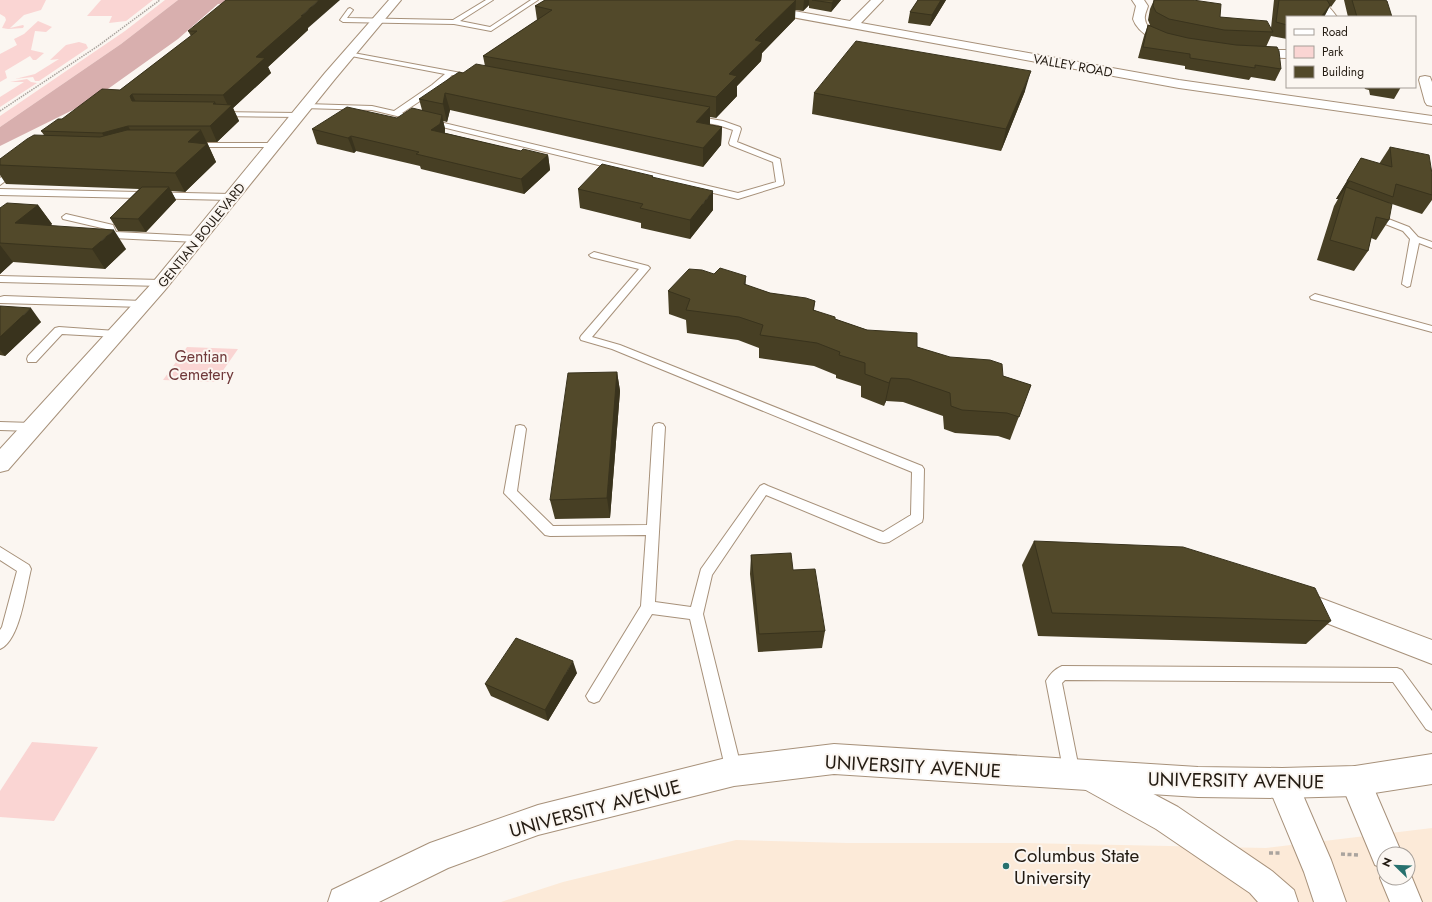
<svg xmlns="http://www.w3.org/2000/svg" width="1432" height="902" font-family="Jost,sans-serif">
<rect width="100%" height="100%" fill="#fbf6f1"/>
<path fill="#fcead8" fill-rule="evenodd" d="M1432 828V902H501L563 882 736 840 847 843H1024L1266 848ZM1384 854H1408V878H1384Z"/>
<path fill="#fad5d3" d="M0 0H46L41 10 24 15 10 28 23 25 24 26 23 28 8 29 2 28 6 20 5 17 0 14Z
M101 0H153L126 21 109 23 112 16H87Z
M165 0H178L121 44 0 127V116L125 31Z
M38 21 52 27 46 32 35 31 31 50 44 53 36 60H33L30 56 5 71 7 78 0 82V54L17 45 14 39 24 34Z
M79 42 86 44 88 48 39 81H35L33 77 15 79 35 74 59 59 50 60 66 45Z
M27 79 31 82 37 83 0 107V97L24 82H10Z
M187 347 238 349 215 382 163 380Z
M32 742 98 747 54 821 0 817V791Z"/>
<path fill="#d8afae" d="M178 0H259L218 4 178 39 91 101 0 146V127L121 44Z"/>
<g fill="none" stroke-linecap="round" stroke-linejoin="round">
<defs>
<path id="lane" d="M486 0H493L460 21 490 27 531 0H538L491 31 454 24 343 22 340 20 348 9 350 8 353 10 347 18 453 20Z
M348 52 472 75 476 77 472 79 452 75 438 89 402 113 738 193 776 182 773 162 730 145 729 143 733 130 718 125 691 120 690 118 694 116 723 121 740 127 741 129 737 142 780 159 784 183 783 185 738 199 372 110 303 108V104H306L372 106 394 111 432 85 445 74 346 55V53Z
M216 112 298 113 302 115 298 117 219 116H216Z
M190 143H273L277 145 273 147H193L189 145Z
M13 168H19L20 170 0 185V178Z
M0 189 231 194 235 197 231 200 0 195Z
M1373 213 1409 227 1418 237 1432 242V248L1419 243 1410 286 1407 287 1402 284 1410 239 1403 231 1370 218 1369 216Z
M66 214 113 225 116 232 197 236 202 239 197 242 112 238 107 235 106 229 63 219 62 217Z
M594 252 648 266 650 268 592 337 620 345 922 466 924 469 923 518 922 522 889 542 884 543 879 542 766 495 712 575 703 614 742 771 740 777 734 779 728 777 726 771 690 619 652 614 599 701 594 703 589 701 586 696 589 691 641 606 646 535 550 536 545 535 504 493 516 426 520 425 524 426 526 429 517 491 553 526 647 525 653 427 655 424 659 423 663 424 665 427 655 602 691 607 701 569 760 486 764 484 768 486 883 532 911 515 912 472 612 349 581 340 580 338 581 336 639 269 591 257 589 255Z
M0 276 161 280 166 283 161 286 0 282Z
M1315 294 1432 326V332L1311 299 1310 297Z
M4 296 143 301 148 304 143 307 0 303V297Z
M59 327 116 331 121 334 116 337 62 334 36 362H28L27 359 28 356 55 328Z
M0 422 33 423 37 424 39 427 37 430 33 431 0 430Z
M0 547 29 565 31 569C26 588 20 641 0 649V630L2 627 17 571 0 560Z
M1062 666 1397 668 1402 670 1432 711V732L1426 729 1393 682 1065 680 1062 683 1080 774 1078 780 1072 782 1066 780 1064 774 1046 681C1050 674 1055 669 1062 666Z"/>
<path id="street" d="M709 0H733L850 21 871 0H883L861 23 1179 80 1432 116V124L1179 88 715 3Z
M1132 0H1144L1148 6C1147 10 1144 15 1145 19 1146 32 1167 36 1177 38L1179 41 1177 44C1162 47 1138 34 1133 19L1136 6Z
M1305 0C1323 0 1327 3 1337 17H1325L1319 9Z
M1250 50H1287V58L1246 57 1244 54 1246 51Z
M1425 76 1430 77 1432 82V106L1427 105 1425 102 1419 80 1420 77Z
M1299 590 1432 640V664L1290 609 1286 601 1290 593Z
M1095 763 1178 807 1272 871 1294 890 1298 902H1258L1250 893 1156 829 1084 789 1080 778 1084 767Z
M1355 766 1366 770 1402 854H1384V878H1408V868L1422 902H1390L1380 878 1384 869 1375 865 1340 781 1344 770Z
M1282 768 1293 772 1331 860 1346 902H1314L1304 872 1267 783 1271 772Z"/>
<path id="secondary" d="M389 0H401L335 79 165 290 8 470 0 472V449L153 282 325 73Z"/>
<path id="primary" d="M834 744 1198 767 1282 768 1355 766 1432 754V784L1355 796 1282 798 1198 797 834 774 734 786 538 835 448 868 379 902H328L332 890 430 843 538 805 734 756Z"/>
</defs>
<use href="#lane" stroke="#a7917a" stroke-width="2"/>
<use href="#street" stroke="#a7917a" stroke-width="2"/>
<use href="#secondary" stroke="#a7917a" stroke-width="2"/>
<use href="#primary" stroke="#a7917a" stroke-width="2"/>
<path stroke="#aaa49e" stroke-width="1.5" stroke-dasharray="1.5 1" stroke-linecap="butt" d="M0 111 98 46 160 0"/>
<path stroke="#aaa49e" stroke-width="3.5" stroke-dasharray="4 2.5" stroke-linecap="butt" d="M1269 853H1282
M1341 854 1358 855"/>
<use href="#lane" fill="#fff" fill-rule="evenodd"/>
<use href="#street" fill="#fff" fill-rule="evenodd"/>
<use href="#secondary" fill="#fff" fill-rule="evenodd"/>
<use href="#primary" fill="#fff" fill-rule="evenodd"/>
</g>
<path fill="#473f24" d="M545 0H841L831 12 809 8V5L803 11 795 10V19L762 53 761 61 737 86V96L716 118 710 117V125L722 127 721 145 703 167 450 110 447 122 443 121 445 129V133L521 151 548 155 550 170 524 194 421 169 420 166 356 151 354 153 317 144 312 129 397 118 422 110 419 99 485 66 483 56 537 20 535 6Z
M918 0H946L930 26 908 23 910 12Z
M1154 0H1193L1220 17 1271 28 1274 0H1336L1331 7 1330 6 1324 17H1287V39L1271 36 1266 47 1281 69 1275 81 1251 77 1249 80 1185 69V66L1138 58 1144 36 1148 25H1150L1148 20 1150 9Z
M1344 0H1385L1392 17H1348Z
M308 28V30L268 67 271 73 233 108 239 121 217 142H207L216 162 185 192 171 191 176 200 146 232 118 231 110 218 139 189 6 184 0 175V159L44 135 41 131 62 119 120 90 191 36 188 31Z
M1364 87H1401L1394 99 1370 95 1369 90 1365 89Z
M1025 91 1001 151 812 114 814 93Z
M1390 147 1432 174V200L1422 214 1389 203V220L1376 240 1371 238 1368 251 1354 271 1317 260 1334 206 1338 199H1336L1361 158 1379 164Z
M653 177 713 210 690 239 641 228V223L580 208 578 189Z
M38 205 52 224 50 226 126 249 105 269 13 262 0 274V208Z
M714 274 770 293 815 301 814 310 835 319 1003 376 1031 385 1010 440 998 436 955 433 944 429 943 416 903 402 886 401 884 406 861 397V386L836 378V375L814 366 759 358V348L738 340 687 333 686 320 669 314 668 291Z
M0 306 41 322 5 356 0 355Z
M617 372 620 391 610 518 555 519 550 500Z
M1034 541 1331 621 1306 644 1038 636 1022 565Z
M751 555 793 570 825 631 822 648 758 652 750 574Z
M577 673 548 721 491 696 485 684Z"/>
<path fill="#39331d" d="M319 0H340L308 28V30L268 67 271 73 233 108 239 121 217 142 210 126 213 104 215 102 221 115 229 108 223 95 256 57 301 16Z
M796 0 795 19 762 53 761 61 737 86V96L716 118V97L729 74 755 40Z
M804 0H809V5L803 11Z
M834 0H841L831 12 832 3Z
M941 0H946L930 26 932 15Z
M1330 5 1324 17H1321Z
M1031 71 1025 91 1001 151 1006 129Z
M445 93 450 110 447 122 443 104Z
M132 94 140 110 132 101 130 96Z
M710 107V125L696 122Z
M442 115 445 129 443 138 431 130Z
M128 126 137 142 111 148 102 133Z
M722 127 721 145 703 167V148Z
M201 130 216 162 185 192 175 173 188 142Z
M351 136 356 151 354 153 348 138Z
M548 155 550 170 524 194 521 179Z
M1347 181H1350L1338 199H1336Z
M169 187 176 200 146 232 138 219Z
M713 191V210L690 239V220Z
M38 205 52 224 29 243 15 223Z
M114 230 126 249 105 269 92 249Z
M0 245 13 262 0 274Z
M746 276 745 299 744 284Z
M31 308 41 322 5 356 0 350V337Z
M617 372 620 391 610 518 607 498Z
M891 378 886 401 884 406 889 383Z
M573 661 577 673 548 721 545 710Z"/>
<path fill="#52492a" stroke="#39331d" d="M226 0H319L301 16H303L256 57 265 58 223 95 132 94 130 96 132 101 215 102 213 104 232 105 210 126H128L102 133 41 131 58 119H62L102 89 120 90 197 31H188Z
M545 0H796L755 40 762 42 729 74 737 76 716 97 483 56 552 10 535 6Z
M812 0H834L832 3Z
M918 0H941L932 15 910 12Z
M1154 0H1193L1221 4 1220 17 1267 21 1273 32 1224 30 1169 19 1156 12 1153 6Z
M1279 0H1327L1330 5 1321 17H1287V25L1276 22Z
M1352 0H1385L1387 1 1392 17H1357Z
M1148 25 1167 33 1188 38 1236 45 1277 47 1279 51 1281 69 1255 65V68L1190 58V54L1143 47Z
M856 41 1031 71 1006 129 814 93Z
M476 64 710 107 696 122 722 127 703 148 445 93 443 104 419 99 459 72 463 73Z
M347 107 397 118 412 108 442 115 440 124 431 130 521 151 523 149 548 155 521 179 416 154 419 152 351 136 348 138 312 129Z
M127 130H201L188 142 207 144 175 173 0 165V159L27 139 34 135 100 137Z
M1390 147 1429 155 1432 174V195L1396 184 1393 197 1350 181H1347L1361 158 1392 167Z
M602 164 653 176 652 177 713 191 690 220 640 208 643 204 578 189Z
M142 187H169L138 219 110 218Z
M1346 187 1392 204 1389 220 1376 217 1368 251 1330 240Z
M7 203 38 205 15 223 114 230 92 249 0 243V208Z
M720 268 746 276 744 284 770 293 806 298 815 301 813 310 835 317V319L867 330 917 333V347L950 357 990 360 1002 364 1003 376 1031 385 1019 417 1007 413 962 410 951 406 950 393 909 379 891 378 889 383 865 374V363L839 355 840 352 817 343 760 335 763 325 739 317 686 310 690 299 668 291 689 269 702 270 714 274Z
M0 306 31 308 0 337Z
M617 372 607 498 550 500 568 373Z
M1034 541 1183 547 1315 588 1331 621 1052 613Z
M791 553 793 570 815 569 825 631 759 634 751 555Z
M516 638 573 661 545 710 485 684Z"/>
<circle fill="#27716e" stroke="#fbf6f1" stroke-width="1.5" cx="1006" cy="866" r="4"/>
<g text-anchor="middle" stroke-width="4" stroke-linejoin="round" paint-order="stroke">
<g font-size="13" fill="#231b12" stroke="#fbf6f1">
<text transform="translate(1073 65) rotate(10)" y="5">VALLEY ROAD</text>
<text transform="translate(201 235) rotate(-51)" y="5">GENTIAN BOULEVARD</text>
</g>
<g font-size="16" fill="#70393a" stroke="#fbf6f1">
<text x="201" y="362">Gentian<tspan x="201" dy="18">Cemetery</tspan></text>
</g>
<g font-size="19" fill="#231b12" stroke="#fbf6f1">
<text transform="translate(913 766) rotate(3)" y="7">UNIVERSITY AVENUE</text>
<text transform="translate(1236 780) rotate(1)" y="7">UNIVERSITY AVENUE</text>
<text transform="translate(595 808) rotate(-15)" y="7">UNIVERSITY AVENUE</text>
</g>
<g font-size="19" fill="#231b12" stroke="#fbf6f1" text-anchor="start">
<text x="1014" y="862">Columbus State<tspan x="1014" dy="22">University</tspan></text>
</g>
</g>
<rect x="1286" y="16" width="130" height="72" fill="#fbf6f1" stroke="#a59e98"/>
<rect x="1294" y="29" width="20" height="6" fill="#ffffff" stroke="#a59e98"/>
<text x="1322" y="36" font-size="12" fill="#231b12">Road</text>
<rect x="1294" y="46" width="20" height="12" fill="#fad5d3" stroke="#a59e98"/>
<text x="1322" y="56" font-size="12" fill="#231b12">Park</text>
<rect x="1294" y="66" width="20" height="12" fill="#52492a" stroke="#a59e98"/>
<text x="1322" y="76" font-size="12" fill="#231b12">Building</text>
<g transform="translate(1396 866) rotate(293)"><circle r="19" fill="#fbf6f1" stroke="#a59e98"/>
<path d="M0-3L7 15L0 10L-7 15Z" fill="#27716e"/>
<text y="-6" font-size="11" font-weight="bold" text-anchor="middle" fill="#231b12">N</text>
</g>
</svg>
